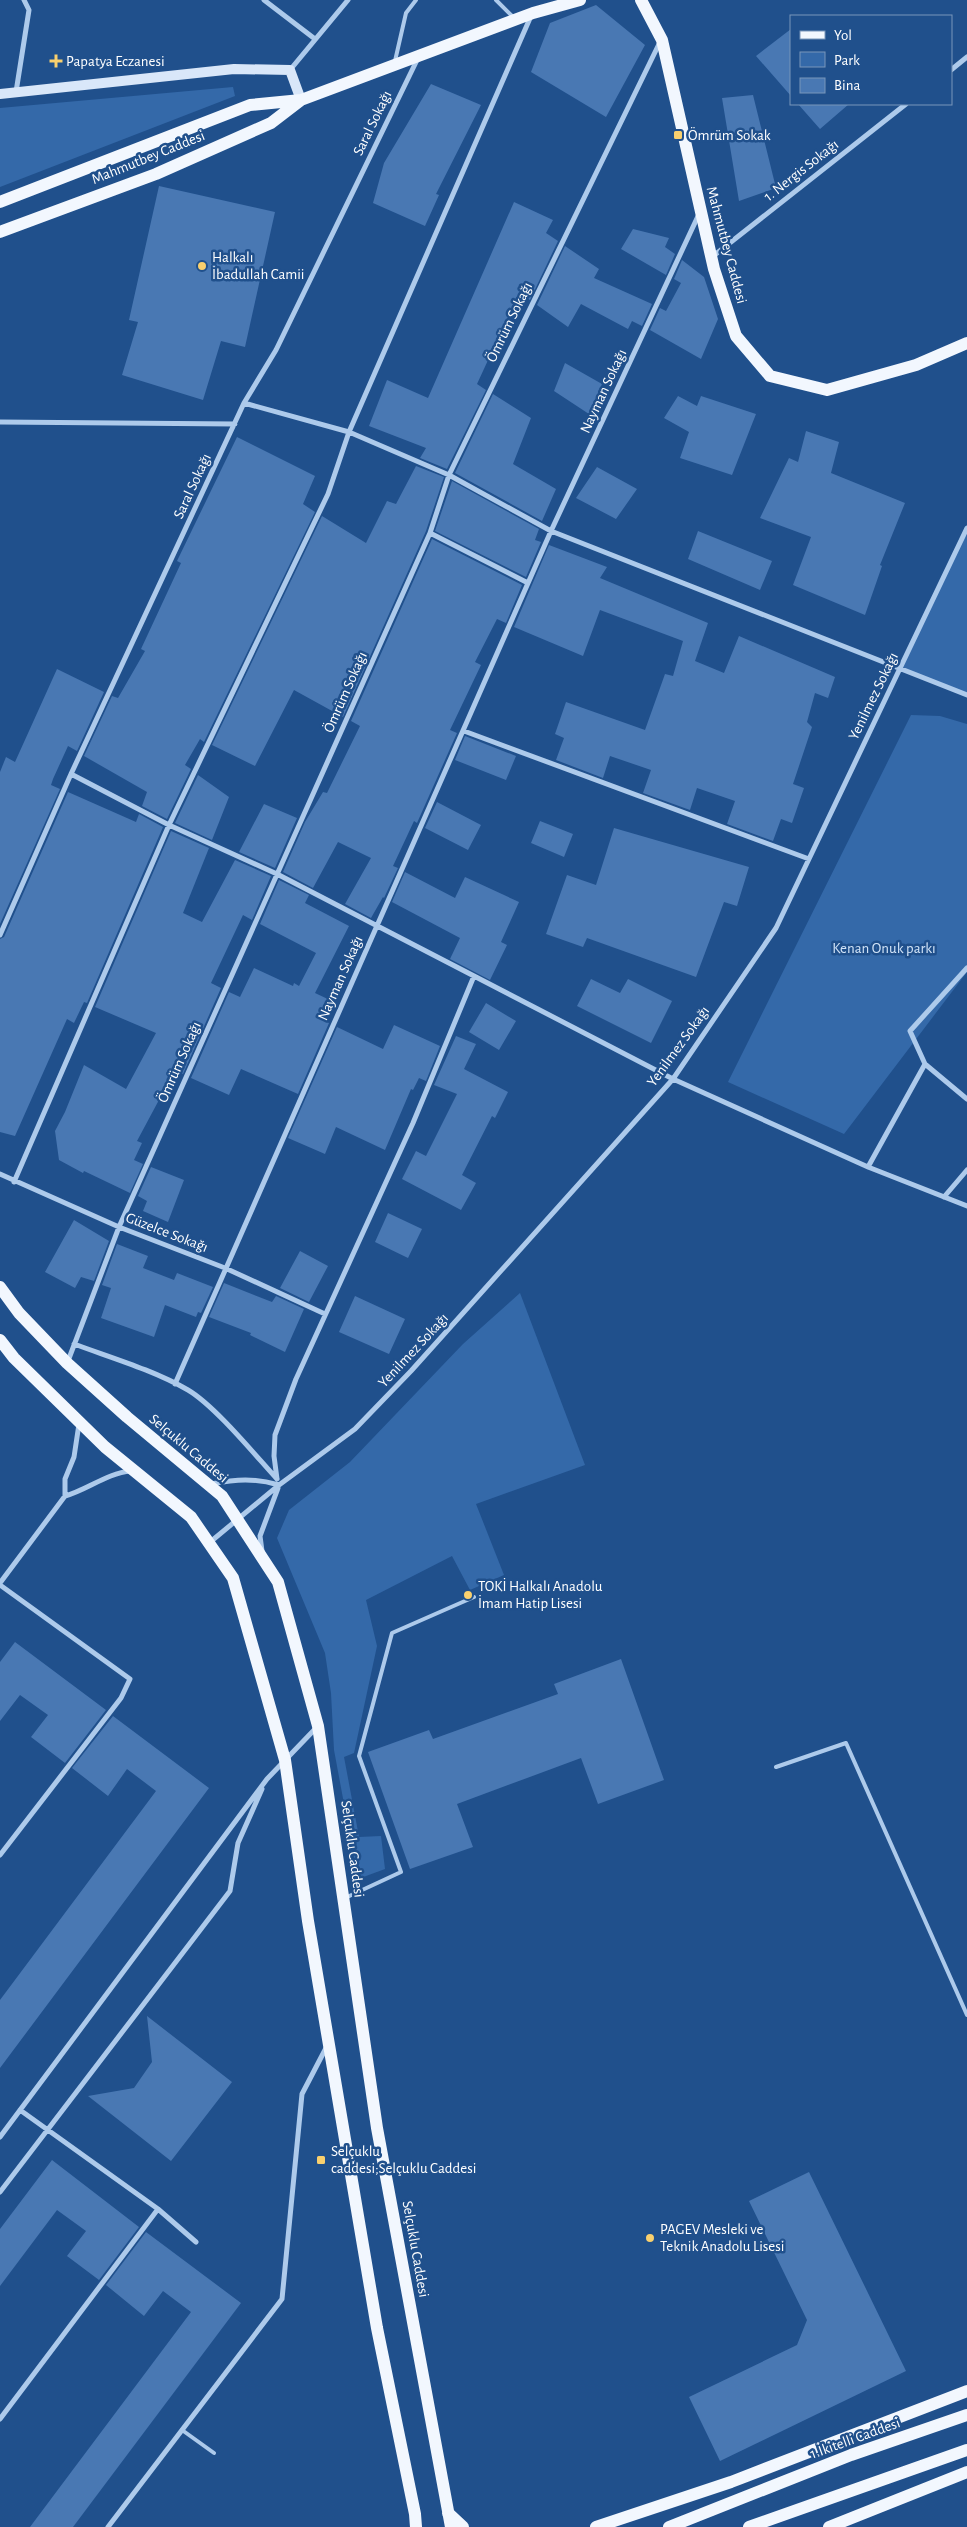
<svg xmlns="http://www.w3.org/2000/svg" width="967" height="2527" font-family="'Alegreya Sans',sans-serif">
<rect width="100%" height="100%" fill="#20508c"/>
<path fill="#3469a9" d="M233 87 235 96 0 187V108Z
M967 528V695L900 670Z
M911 715 940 716 967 724V972L844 1134 728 1082Z
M520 1293 585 1465 476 1504 504 1575 470 1590 452 1556 366 1600 377 1646 354 1753 344 1757 359 1837 381 1836 385 1869 358 1879 334 1750 331 1693 325 1653 277 1538 289 1510 350 1462 463 1344Z"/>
<path fill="#4978b3" d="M596 5 645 45 606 117 531 72 550 23Z
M791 29V96L756 56Z
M431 84 481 105 436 194 439 195 425 226 373 203 384 163Z
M753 95 776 188 739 201 722 98Z
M798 104H849L820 129Z
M159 186 275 212 245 347 221 341 203 400 122 375 138 322 129 320Z
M514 202 553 220 546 233 558 241 530 300 519 293 477 384 486 390 447 469 420 458 426 448 369 426 387 380 428 398Z
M633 229 669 238 665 247 675 254 666 275 621 249Z
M565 246 599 269 594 278 652 304 642 326 632 321 628 329 581 304 568 327 537 305Z
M682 260 704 277 718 319 701 359 650 330 660 308 666 311 681 283 674 279Z
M565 363 602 384 589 414 554 391Z
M493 394 531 418 513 464 556 489 542 521 455 473Z
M678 396 697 406 701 396 756 414 732 475 680 458 689 432 664 418Z
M806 431 839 442 831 473 905 503 880 565 882 566 865 615 793 585 811 537 760 518 789 458 798 462Z
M237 437 315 476 303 504 315 512 204 742 200 739 185 765 191 769 167 819 142 806 147 792 84 756 112 696 118 698 145 651 141 649 181 563 177 561Z
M416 466 444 477 426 531 343 717 294 690 255 766 212 745 322 516 366 543 387 501 396 504Z
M597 467 637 489 616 519 576 498Z
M452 481 539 529 535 540 541 542 526 577 435 531Z
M698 531 772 561 760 590 688 559Z
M432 539 522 585 506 623 497 619 475 662 481 665 450 730 457 733 417 823 414 821 393 866 398 868 384 898 383 897 371 918 345 904 371 858 338 842 313 888 283 872 305 822 323 792 327 793 360 726 351 721Z
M549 545 607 567 600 578 708 623 695 661 724 673 739 636 835 677 828 698 815 693 807 722 812 727 793 784 804 788 792 823 781 819 773 841 727 824 735 801 697 788 690 810 643 793 651 770 610 756 603 778 556 760 564 738 555 734 566 702 645 730 665 674 673 676 683 641 600 610 583 656 514 627Z
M57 669 104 692 77 751 68 746 53 779 51 785 60 789 0 924V772L6 757 15 762Z
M465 736 516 756 506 780 455 760Z
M198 775 229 797 212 840 175 823Z
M68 792 136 822 139 814 163 827 87 1003 84 1002 74 1023 67 1019 15 1136 0 1132V939L4 937Z
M437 802 481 825 468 850 425 828Z
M264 804 297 818 275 868 239 852Z
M540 821 573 834 564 857 531 843Z
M614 828 749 867 737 906 724 902 696 977 587 938 583 947 546 934 567 875 596 885Z
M171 831 209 848 183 913 202 922 235 860 271 876 252 920 243 915 211 983 221 988 183 1074 175 1070 137 1141 142 1143 134 1160 143 1164 130 1193 84 1171 83 1173 59 1160 55 1131 65 1112 84 1065 126 1089 156 1033 95 1007Z
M405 872 455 898 465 877 519 902 501 942 507 945 490 980 450 959 460 938 392 902Z
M279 880 309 895 305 903 349 926 315 993 332 1001 323 1020 329 1023 298 1094 241 1069 229 1095 191 1078 229 992 240 997 254 968 293 986 294 983 299 986 316 953 260 924Z
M591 979 620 993 628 979 672 1001 651 1043 577 1006Z
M486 1003 516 1021 499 1050 469 1032Z
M394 1025 440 1046 426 1081 419 1078 413 1090 411 1089 385 1150 336 1127 325 1154 288 1138 337 1027 383 1049Z
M456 1036 476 1044 464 1069 508 1092 495 1118 492 1116 462 1175 476 1183 461 1210 402 1179 416 1151 426 1156 457 1094 434 1085Z
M151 1167 184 1180 168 1222 143 1211 147 1201 138 1196Z
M388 1213 422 1229 408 1258 375 1242Z
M74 1220 109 1241 94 1281 81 1277 75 1288 45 1272Z
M117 1244 148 1256 143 1268 174 1280 177 1273 213 1287 201 1313 198 1312 196 1317 165 1305 154 1337 101 1318 111 1288 102 1285Z
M300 1251 328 1266 309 1302 280 1288Z
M224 1283 272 1302 276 1296 304 1309 285 1352 250 1335 251 1333 209 1317Z
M355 1296 405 1319 389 1354 339 1332Z
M15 1642 106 1710 65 1763 31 1737 48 1715 20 1695 0 1721V1662Z
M621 1659 664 1780 598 1804 581 1758 457 1804 473 1847 410 1869 368 1752 429 1730 433 1739 558 1694 554 1684Z
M113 1716 209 1788 0 2068V2000L156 1791 127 1769 108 1796 72 1768Z
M147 2016 232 2082 171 2161 88 2096 134 2088 152 2062Z
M52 2160 139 2227 99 2280 67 2256 86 2231 57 2210 0 2286V2229Z
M809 2172 906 2371 720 2461 689 2397 797 2345 807 2320 749 2201Z
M146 2232 241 2303 73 2527H30L191 2312 163 2291 144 2316 106 2285Z"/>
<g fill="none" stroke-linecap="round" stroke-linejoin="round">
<path stroke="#adcaeb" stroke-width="4" d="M496 0 514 18
M395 61 406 13 416 0
M776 1767 846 1743 967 2015
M345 1898 401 1872 359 1756 392 1633 474 1597
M182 2430 214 2453"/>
<path stroke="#adcaeb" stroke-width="5" d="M264 0 315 39
M290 70 348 0
M951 70 967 57
M16 92 29 10 24 0
M712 257 906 104
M244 403 349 432 449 475 551 531 967 695
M0 422 235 424
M430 533 528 583
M464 731 809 859
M71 774 169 825 277 874 673 1079 868 1167 967 1206
M0 935 71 774 244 403 276 350 418 58
M967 968 910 1031 925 1064 967 1099
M868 1167 925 1064
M0 1174 119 1227 225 1268 325 1314
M14 1182 169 825 328 494 349 432 531 16
M944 1197 967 1170
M74 1344C112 1358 153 1370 188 1390 215 1406 255 1455 277 1479
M68 1361 119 1227 430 533 449 475 660 42
M175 1384 551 531 699 214
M277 1479 274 1456 275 1435 296 1379 413 1123 474 976
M211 1484C237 1479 254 1478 279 1485
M65 1496V1479L74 1457 79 1424
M209 1543 279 1485 355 1429 411 1371 673 1079 776 928 967 528
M262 1551 260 1536 278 1488
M0 1583 65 1496C87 1490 107 1473 131 1471
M0 1585 130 1679 121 1698 0 1855
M20 2110 158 2209 196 2242
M0 2137 267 1779 316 1728
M0 2192 230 1891 238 1843 262 1789
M0 2419 158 2209
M108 2527 282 2299 302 2094 327 2046"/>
<path stroke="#d9e7f9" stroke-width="10" d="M0 94 234 69 290 70 301 100"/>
<path stroke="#f2f7fe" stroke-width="12" d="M641 0 662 40 714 269 736 336 770 376 827 390 916 365 967 343
M0 202 250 105 301 100
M0 232 156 174 271 123 301 100 533 13 580 0
M0 1287 19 1313 67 1363 127 1417 222 1496 278 1582 318 1726 377 2128 451 2527
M0 1340 14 1358 105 1447 191 1517 233 1578 285 1760 308 1921 377 2328 415 2514 416 2527
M448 2513 463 2527
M596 2527 731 2482 967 2391
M669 2527 851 2455 967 2415
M749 2527 967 2450
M829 2527 967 2472"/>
</g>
<g fill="#f9d06e" stroke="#20508c" stroke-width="2">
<path d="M53.5 53.5h5v5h5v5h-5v5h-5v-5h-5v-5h5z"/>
<rect x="673" y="130" width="10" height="10" rx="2.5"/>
<circle cx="202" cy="266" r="5"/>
<circle cx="468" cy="1595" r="5"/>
<rect x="316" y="2155" width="10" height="10" rx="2.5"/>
<circle cx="650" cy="2238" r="5"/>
</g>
<g text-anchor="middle" stroke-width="5" stroke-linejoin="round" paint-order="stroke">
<g font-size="15" fill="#fff" stroke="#20508c" text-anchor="start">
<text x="66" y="66">Papatya Eczanesi</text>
<text x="688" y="140">Ömrüm Sokak</text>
<text x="212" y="262">Halkalı<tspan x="212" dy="17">İbadullah Camii</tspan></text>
<text x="478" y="1591">TOKİ Halkalı Anadolu<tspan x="478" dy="17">İmam Hatip Lisesi</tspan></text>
<text x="331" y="2156">Selçuklu<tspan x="331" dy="17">caddesi;Selçuklu Caddesi</tspan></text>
<text x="660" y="2234">PAGEV Mesleki ve<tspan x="660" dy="17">Teknik Anadolu Lisesi</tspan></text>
</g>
<g font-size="15" fill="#fff" stroke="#20508c">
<text transform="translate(372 123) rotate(-64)" y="5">Saral Sokağı</text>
<text transform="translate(148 157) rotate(-22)" y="5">Mahmutbey Caddesi</text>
<text transform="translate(801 170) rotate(-38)" y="5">1. Nergis Sokağı</text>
<text transform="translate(727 245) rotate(75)" y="5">Mahmutbey Caddesi</text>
<text transform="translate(509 322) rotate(-64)" y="5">Ömrüm Sokağı</text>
<text transform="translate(603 391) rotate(-65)" y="5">Nayman Sokağı</text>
<text transform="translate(192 486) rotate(-65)" y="5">Saral Sokağı</text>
<text transform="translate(345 692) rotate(-66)" y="5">Ömrüm Sokağı</text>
<text transform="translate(873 696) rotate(-64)" y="5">Yenilmez Sokağı</text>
<text transform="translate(340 978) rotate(-66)" y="5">Nayman Sokağı</text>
<text transform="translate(678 1046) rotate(-54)" y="5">Yenilmez Sokağı</text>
<text transform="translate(179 1062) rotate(-66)" y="5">Ömrüm Sokağı</text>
<text transform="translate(167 1232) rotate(21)" y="5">Güzelce Sokağı</text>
<text transform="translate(413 1350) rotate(-47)" y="5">Yenilmez Sokağı</text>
<text transform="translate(189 1448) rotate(40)" y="5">Selçuklu Caddesi</text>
<text transform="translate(353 1849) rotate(82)" y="5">Selçuklu Caddesi</text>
<text transform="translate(416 2249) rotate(80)" y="5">Selçuklu Caddesi</text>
<text transform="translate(855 2438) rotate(-20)" y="5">1.İkitelli Caddesi</text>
</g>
<g font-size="15" fill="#d2e4f8" stroke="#20508c">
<text x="884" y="953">Kenan Onuk parkı</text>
</g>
</g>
<rect x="790" y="15" width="162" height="90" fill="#20508c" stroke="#7996ba"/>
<rect x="800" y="31" width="25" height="8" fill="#f2f7fe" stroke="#7996ba"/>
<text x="834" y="40" font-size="15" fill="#ffffff">Yol</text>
<rect x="800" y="52" width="25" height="15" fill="#3469a9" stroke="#7996ba"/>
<text x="834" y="65" font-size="15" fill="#ffffff">Park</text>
<rect x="800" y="78" width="25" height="15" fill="#4978b3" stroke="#7996ba"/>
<text x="834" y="90" font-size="15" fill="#ffffff">Bina</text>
</svg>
